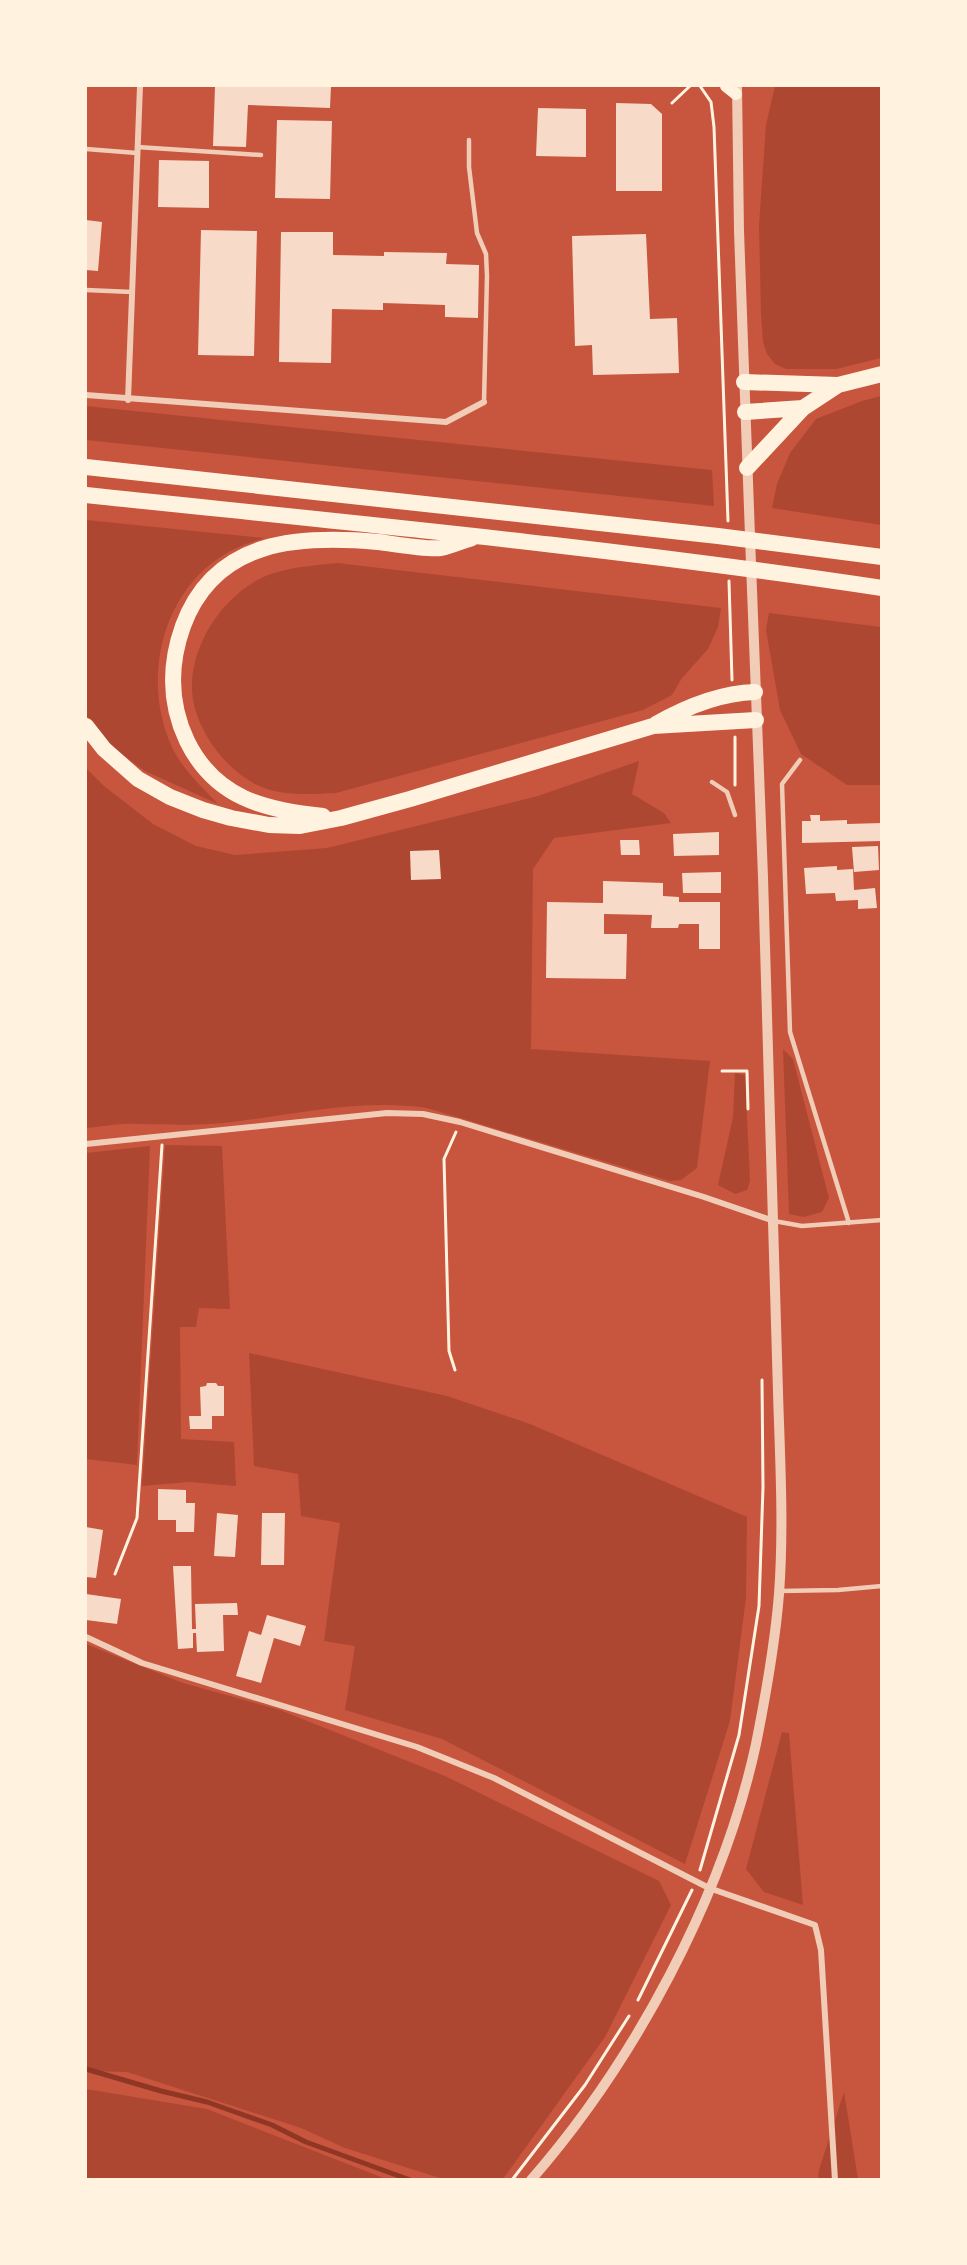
<svg xmlns="http://www.w3.org/2000/svg" width="967" height="2265" font-family="Spectral,serif">
<rect width="100%" height="100%" fill="#c8553d"/>
<path fill="#ae4732" d="M775 86H881V358L836 369H786L775 364 767 354 763 342 761 314 759 225 766 125Z
M881 396V525L772 508 777 484 790 453 816 419 862 401Z
M86 406 712 470 714 506 86 440Z
M86 520 264 538C249 543 235 547 222 556 160 595 142 683 172 747 182 769 202 787 218 804L145 771 105 742 86 715Z
M337 563 721 608 718 627 708 649 682 678 672 695 643 710 336 793C309 794 280 797 255 784 223 767 193 726 192 689 191 644 222 598 261 578 285 567 311 566 337 563Z
M769 613 881 627V785H847L801 754 780 710 766 630Z
M639 761 632 794 664 813 671 823 554 838 533 869 531 1049 710 1061 697 1168 681 1180 670 1181 427 1108C359 1098 290 1116 223 1123 194 1126 165 1124 136 1124 119 1123 102 1127 86 1128V768L104 786 153 824 196 846 235 855 327 848 538 796Z
M783 1049 793 1059 829 1198 822 1212 804 1217 789 1214Z
M735 1073 745 1075 750 1181 747 1190 735 1194 718 1185 733 1117Z
M165 1145 222 1146 230 1309 199 1308 196 1327H180L181 1439 234 1442 236 1486 189 1482 142 1486Z
M150 1146 137 1465 86 1459V1153Z
M249 1353 447 1396 530 1424 747 1517 746 1598 730 1721 685 1864 442 1739 345 1710 355 1646 324 1641 340 1523 301 1516 298 1474 254 1466Z
M86 1644 183 1683 280 1710 445 1776 659 1881 671 1905 605 2037 503 2179H443L345 2148 301 2128 127 2072 86 2071Z
M782 1732 789 1733 803 1905 764 1892 746 1869Z
M86 2089 207 2109 386 2179H86Z
M844 2092 858 2179 818 2180 819 2170Z"/>
<g fill="none" stroke-linecap="round" stroke-linejoin="round">
<path stroke="#8f3625" stroke-width="5" d="M86 2069 161 2091 207 2102 272 2125 306 2142 410 2180"/>
</g>
<path fill="#f7dbc8" d="M215 86H331L330 108 248 105 246 147 213 146Z
M616 103 651 104 662 114V191H616Z
M538 108 586 109V157L536 156Z
M277 120 332 121 330 199 275 198Z
M159 160 209 161V208L158 207Z
M86 220 102 222 98 271 86 270Z
M201 230 257 231 254 356 198 355Z
M281 232H333V255L384 256V252L447 253 446 264 479 265 478 318 445 317V305L383 303V310L332 309 331 363 279 362Z
M646 234 650 319 677 318 679 373 593 375 592 345 575 346 572 236Z
M810 815H820V821L847 820V824L882 823V841L802 843V821H811Z
M719 832V855L674 856 673 834Z
M620 840H639L640 855H621Z
M878 846 879 870 854 872 852 847Z
M439 850 441 879 411 880 410 851Z
M837 866V870L853 869 854 890 875 888 877 908 858 909V900L836 901 835 893 806 894 804 868Z
M721 872V893H683L682 873Z
M603 881 663 883V896L679 897V902H720V949H699V924H679L678 928H651L652 915 604 914V934H627L626 979 546 978 547 902 603 903Z
M207 1383H216L218 1386H224V1416H212V1429H190L189 1416H201L200 1387 206 1386Z
M158 1489 186 1490V1503H195L194 1532H176V1520H158Z
M217 1513 238 1515 235 1557 214 1556Z
M262 1513H285L284 1565H261Z
M86 1527 103 1530 96 1578 86 1577Z
M173 1566H191L192 1629H196L195 1604 237 1603 238 1615H223L224 1651 197 1652 196 1633H193V1648L178 1649Z
M86 1594 121 1599 117 1624 86 1620Z
M267 1615 306 1626 300 1646 274 1638 261 1683 236 1676 249 1631 261 1635Z"/>
<g fill="none" stroke-linecap="round" stroke-linejoin="round">
<path stroke="#fff3e0" stroke-width="3" d="M700 86 711 102 714 127 728 521
M672 103 690 86
M729 581 732 680
M735 737V785
M722 1071H747L748 1109
M455 1370 449 1351 444 1159 456 1132
M115 1574 137 1518 162 1145
M700 1870 739 1735 759 1606 763 1487 762 1380
M638 2000 692 1890
M512 2180 585 2085 629 2016"/>
<path stroke="#f1ccb7" stroke-width="4.5" d="M469 140V167L477 233 486 254 487 276 484 402
M137 147 261 155
M86 149 137 153
M86 290 132 292
M800 760 782 784 790 1032 849 1223
M712 782 727 792 735 815
M774 1221 802 1226 882 1220
M779 1591 838 1590 882 1586"/>
<path stroke="#f1ccb7" stroke-width="6" d="M86 395 446 422 484 402
M128 400 140 86
M86 1144 387 1113 423 1114 460 1122 704 1197 774 1221
M86 1637 142 1663 417 1747 494 1778 709 1888 815 1925 821 1950 835 2180"/>
<path stroke="#f1ccb7" stroke-width="10" d="M531 2180C634 2062 723 1897 756 1744 766 1694 775 1645 779 1594 784 1527 780 1459 778 1392 776 1301 773 1210 770 1119 767 1039 766 958 763 877 755 662 746 446 739 231L737 86"/>
<path stroke="#fff3e0" stroke-width="12" d="M726 86 736 94"/>
<path stroke="#fff3e0" stroke-width="16" d="M744 382 838 385 882 374
M745 412 803 408
M86 467 718 536 882 557
M747 468 803 408 838 385
M86 495C351 523 617 548 882 588
M656 724C686 707 720 693 755 692
M86 726 104 749 138 779 170 797 203 810 231 818 269 825 300 826 341 818 410 799 653 726 756 720
M323 816C264 810 215 798 187 741 169 703 169 665 183 626 215 539 299 535 378 542 395 544 426 550 441 548 451 546 462 541 472 538"/>
</g>
<rect width="967" height="2265" fill="none" stroke="#fff3e0" stroke-width="174"/>
</svg>
